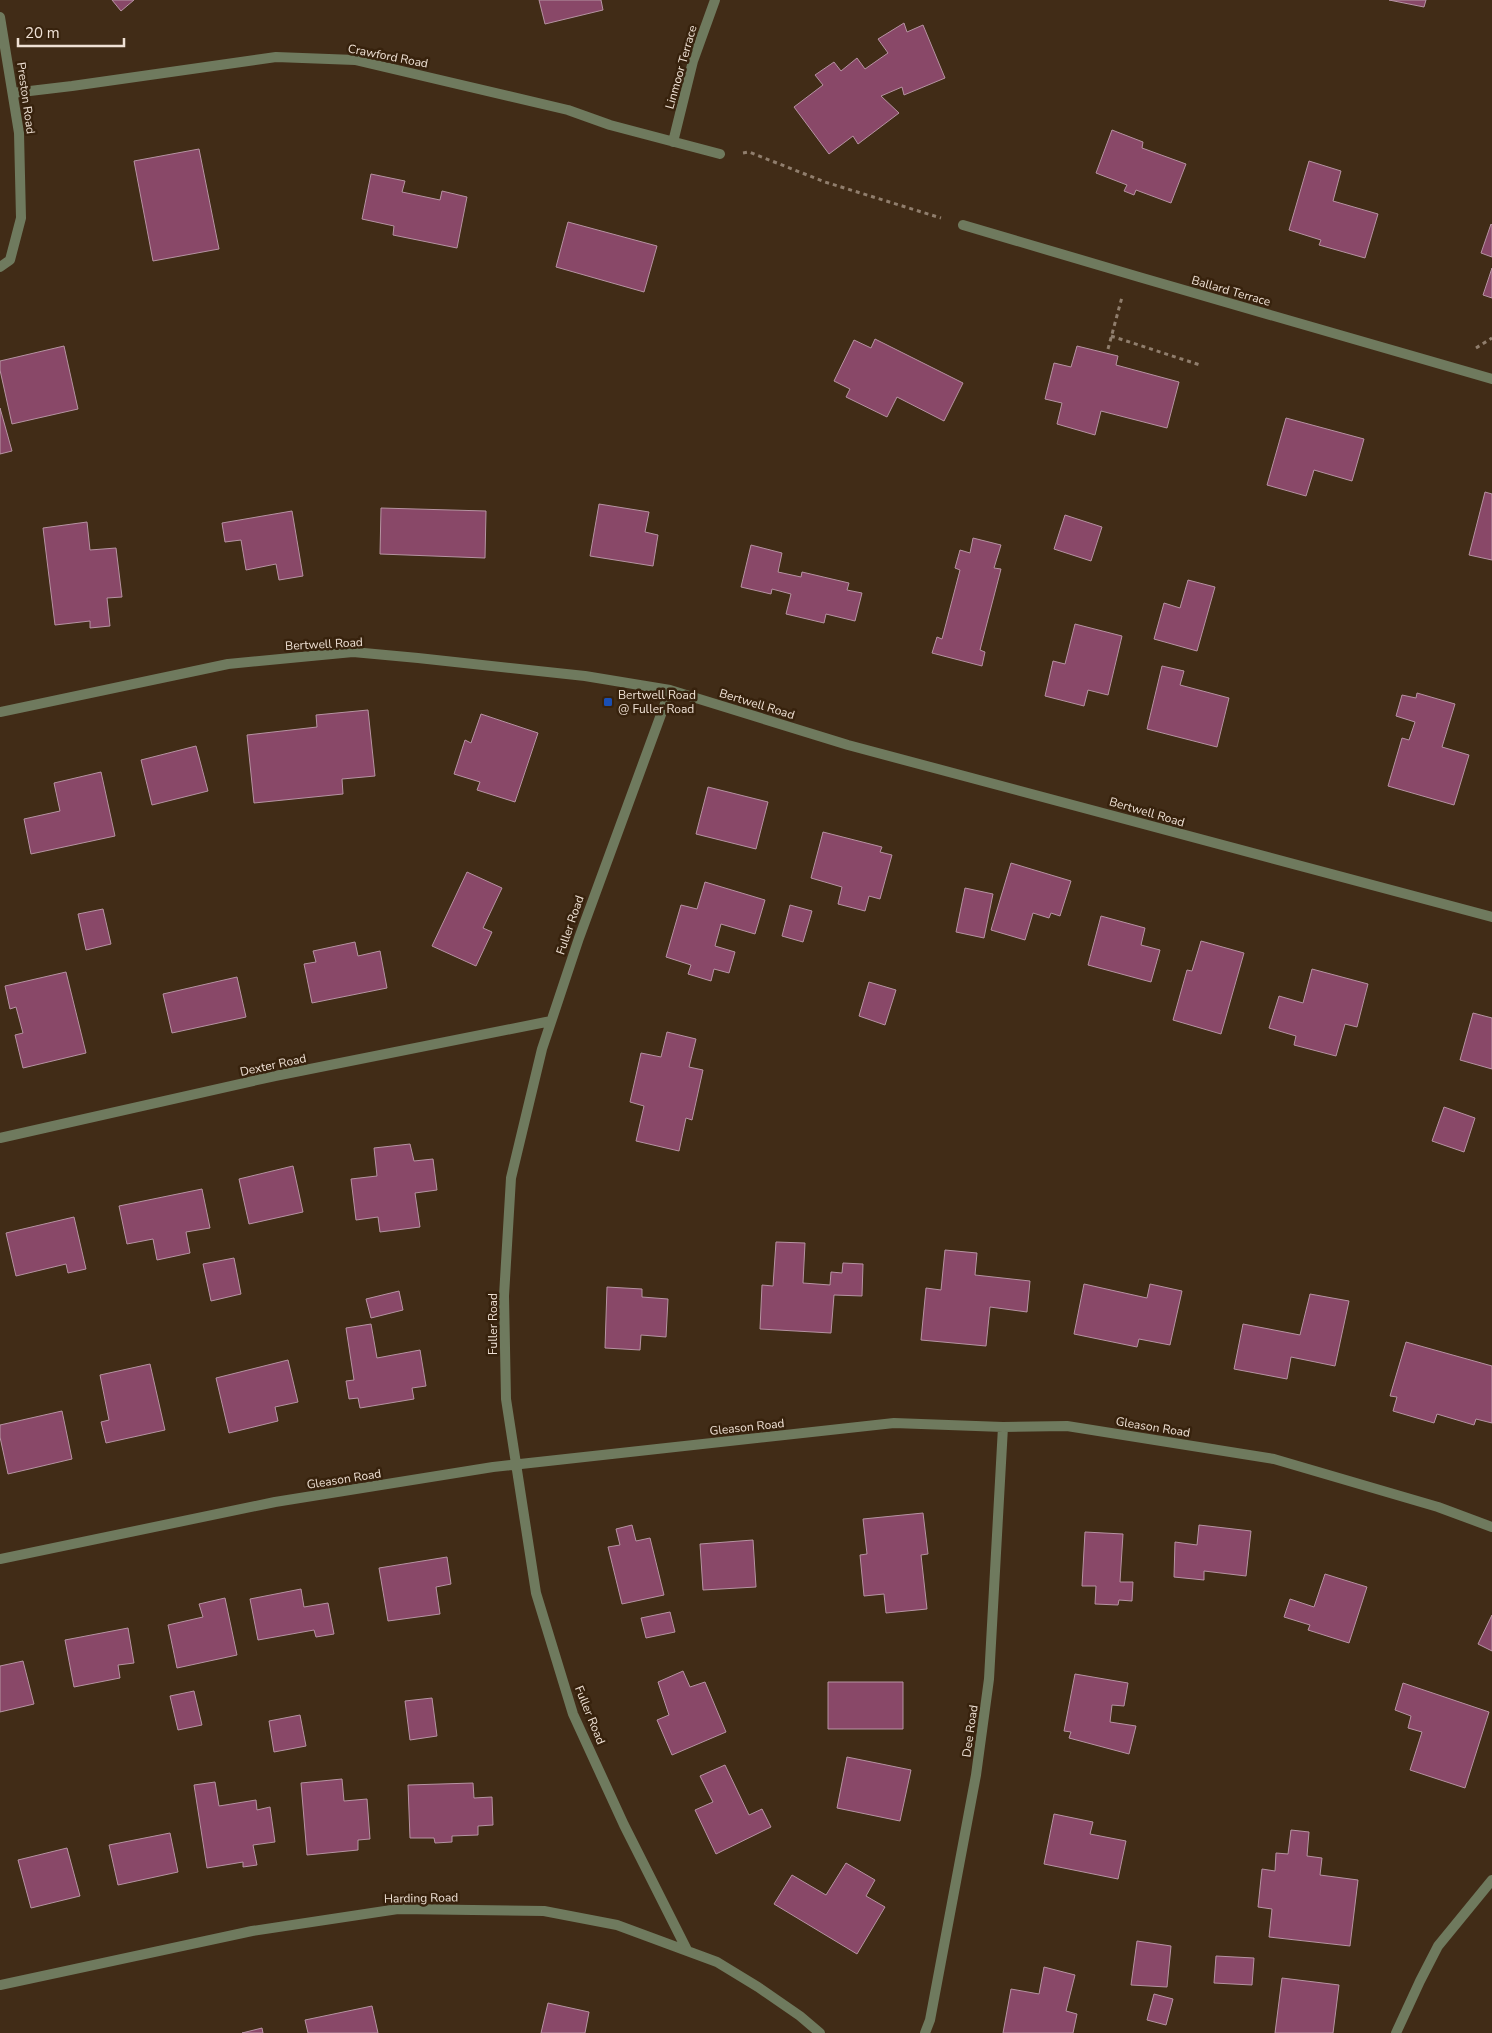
<svg xmlns="http://www.w3.org/2000/svg" width="1492" height="2033" font-family="'Nunito Sans',sans-serif">
<rect width="100%" height="100%" fill="#412c17"/>
<path fill="#894868" stroke="#b693a2" d="M112 0H134L121 11Z
M539 0H601L603 10 545 24Z
M1389 0H1426L1424 7Z
M904 23 907 32 923 25 945 78 904 95 902 87 881 96 899 113 858 144 853 136 829 154 794 107 823 85 815 75 834 62 841 71 857 58 865 69 888 53 878 39Z
M1112 130 1143 142 1142 148 1186 164 1171 203 1136 190 1134 195 1124 191 1127 185 1096 173Z
M199 149 219 249 153 261 134 161Z
M1309 161 1341 171 1333 201 1378 214 1365 258 1319 245 1321 240 1289 230Z
M371 174 405 181 402 192 440 200 442 191 467 197 457 248 393 235 394 226 362 219Z
M568 222 657 246 644 292 556 267Z
M1491 224 1492 225V257L1481 253Z
M1492 268V298L1483 295Z
M875 339 963 383 944 421 897 397 887 417 846 397 850 389 834 381 854 340 871 348Z
M64 346 78 409 12 424 0 370V361Z
M1077 346 1118 356 1116 365 1179 382 1167 428 1101 411 1095 435 1057 424 1062 403 1045 399 1054 363 1071 367Z
M0 408 12 451 0 454Z
M1286 418 1364 439 1352 481 1314 470 1306 496 1267 485Z
M1485 492 1492 494V560L1469 555Z
M599 504 649 512 645 532 658 535 653 566 590 556Z
M381 508 486 511 485 558 380 554Z
M292 511 303 576 279 580 276 564 246 570 241 540 225 542 222 523Z
M1065 515 1102 527 1091 561 1054 549Z
M87 522 90 550 116 548 122 597 107 598 110 626 90 628V621L55 625 43 528Z
M973 538 1001 545 994 568 1001 569 980 650 985 652 982 666 932 653 937 637 942 639 960 570 955 568 960 550 970 553Z
M751 545 782 553 778 572 801 577 802 572 849 583 847 590 862 593 855 621 826 614 824 623 786 614 791 594 772 589 771 594 741 587Z
M1188 580 1215 587 1197 651 1154 639 1164 603 1180 608Z
M1075 624 1122 636 1108 695 1088 690 1084 706 1045 696 1053 661 1065 664Z
M1162 666 1184 671 1180 685 1229 698 1217 747 1147 729Z
M1417 693 1455 704 1442 747 1469 755 1454 805 1388 786 1402 738 1409 740 1415 722 1396 716 1402 695 1416 698Z
M368 710 375 776 342 779 343 794 254 803 247 735 317 727 316 715Z
M481 714 538 733 515 802 477 790 480 782 454 774 465 740 471 743Z
M196 746 208 791 152 805 141 760Z
M101 772 115 836 31 854 24 819 60 811 54 783Z
M708 787 768 802 756 849 696 834Z
M823 832 882 847 880 852 892 855 880 899 869 896 865 911 838 904 842 887 811 878Z
M1011 863 1071 881 1060 916 1051 913 1049 918 1033 913 1025 940 991 930Z
M467 872 502 888 483 928 492 932 476 966 432 946Z
M705 882 765 900 755 934 721 924 715 946 735 952 729 973 714 969 711 981 688 974 691 965 666 957 681 905 697 909Z
M965 888 993 894 984 938 956 932Z
M790 905 812 911 803 942 782 936Z
M103 909 111 944 86 950 78 914Z
M1101 916 1145 928 1141 945 1160 950 1151 982 1088 965Z
M1201 941 1244 953 1221 1034 1173 1020 1187 970 1192 971Z
M355 942 358 956 380 951 387 988 312 1003 304 964 316 962 313 951Z
M1312 969 1368 984 1357 1027 1345 1024 1336 1056 1294 1045 1296 1036 1269 1028 1279 996 1303 1003Z
M66 972 86 1053 23 1068 15 1035 23 1033 16 1007 10 1009 5 986Z
M237 977 246 1017 172 1033 163 994Z
M869 982 896 990 885 1025 859 1016Z
M1473 1013 1492 1018V1069L1460 1060Z
M667 1032 696 1039 689 1067 703 1070 692 1120 686 1118 679 1151 636 1141 644 1106 630 1102 641 1053 661 1057Z
M1444 1107 1475 1118 1464 1152 1432 1141Z
M410 1144 414 1161 433 1159 437 1190 415 1193 420 1227 380 1232 378 1217 356 1220 351 1179 377 1176 374 1148Z
M293 1166 303 1212 249 1224 239 1179Z
M202 1189 210 1228 186 1232 190 1253 157 1260 153 1239 127 1244 119 1206Z
M74 1217 86 1269 68 1273 66 1264 16 1276 6 1233Z
M776 1242 805 1243 803 1283 830 1285 831 1272 842 1273 843 1263 863 1264 862 1296 834 1295 831 1333 760 1329 762 1285 773 1286Z
M945 1250 977 1253 975 1275 1030 1281 1027 1312 990 1307 986 1346 921 1340 926 1288 941 1290Z
M234 1258 241 1294 211 1301 203 1264Z
M1084 1284 1147 1298 1150 1284 1182 1291 1170 1345 1139 1339 1137 1347 1074 1334Z
M607 1287 642 1289V1297L668 1299 666 1337 641 1335 640 1350 605 1348Z
M399 1291 403 1310 371 1318 366 1299Z
M1310 1294 1349 1301 1335 1366 1291 1357 1287 1379 1234 1369 1243 1324 1300 1335Z
M371 1324 377 1358 420 1350 426 1386 412 1388 414 1399 360 1408 358 1398 349 1399 346 1381 354 1380 346 1328Z
M1406 1342 1492 1366V1423L1476 1419 1474 1425 1437 1414 1434 1423 1393 1411 1397 1397 1390 1396Z
M288 1360 298 1402 275 1407 278 1421 229 1433 216 1378Z
M150 1364 165 1430 106 1443 101 1422 109 1420 100 1375Z
M62 1411 72 1459 8 1474 0 1437V1425Z
M923 1513 928 1554 921 1555 927 1609 886 1613 884 1594 864 1596 860 1555 867 1554 863 1519Z
M632 1525 636 1541 650 1538 664 1595 622 1604 608 1547 620 1545 616 1529Z
M1199 1525 1251 1531 1246 1576 1204 1571V1580L1174 1577 1175 1542 1197 1545Z
M1085 1532 1123 1534 1120 1582H1133L1132 1601 1119 1600 1118 1605 1095 1604 1096 1586H1082Z
M753 1540 756 1587 703 1590 700 1544Z
M447 1557 451 1584 436 1587 440 1614 388 1621 379 1568Z
M1325 1574 1367 1587 1349 1643 1308 1630 1310 1625 1284 1617 1290 1599 1314 1607Z
M301 1589 304 1607 328 1603 334 1634 316 1637 314 1630 258 1640 250 1599Z
M225 1598 237 1655 177 1668 168 1625 203 1617 199 1604Z
M670 1612 675 1632 646 1638 641 1618Z
M1492 1615V1651L1478 1644Z
M128 1628 134 1663 118 1665 120 1678 74 1687 65 1640Z
M23 1661 34 1704 0 1712V1666Z
M683 1671 690 1687 705 1682 726 1732 672 1755 657 1720 669 1715 658 1682Z
M1075 1674 1128 1683 1124 1706 1112 1705 1110 1722 1136 1726 1129 1754 1069 1738 1071 1732 1064 1731Z
M828 1682H903V1729H828Z
M1403 1683 1489 1712 1465 1788 1410 1770 1422 1732 1408 1728 1411 1716 1395 1710Z
M194 1691 202 1725 178 1730 170 1696Z
M432 1698 437 1736 410 1740 405 1701Z
M300 1715 306 1746 274 1752 269 1721Z
M847 1757 911 1770 900 1821 837 1808Z
M725 1765 749 1815 762 1809 771 1827 716 1854 695 1810 713 1802 700 1776Z
M342 1779 344 1801 367 1799 370 1839 358 1840V1850L307 1855 301 1783Z
M215 1782 219 1806 256 1800 257 1810 270 1807 275 1842 253 1845 257 1865 243 1867V1862L207 1868 194 1785Z
M473 1783 474 1798 492 1797 493 1825 478 1826V1835L452 1836V1842L435 1843 434 1838H410L408 1785Z
M1054 1814 1093 1822 1090 1834 1126 1841 1118 1879 1044 1864Z
M1291 1830 1309 1832 1307 1856 1322 1858 1320 1875 1358 1880 1350 1946 1269 1937 1272 1909 1258 1907 1262 1869 1275 1871 1276 1853 1288 1854Z
M170 1833 178 1872 118 1885 109 1845Z
M67 1848 80 1896 31 1908 18 1860Z
M846 1863 875 1880 866 1896 885 1907 857 1954 774 1904 792 1875 826 1895Z
M1137 1941 1171 1946 1167 1987 1131 1985Z
M1216 1956 1254 1958 1252 1985 1214 1983Z
M1044 1967 1075 1975 1066 2011 1077 2014 1073 2033H1003L1011 1989 1039 1994Z
M1282 1978 1339 1985 1333 2033H1275Z
M1154 1994 1173 1999 1166 2025 1147 2020Z
M548 2003 589 2012 585 2033H541Z
M372 2006 378 2033H308L305 2020Z
M262 2028 263 2033H242Z"/>
<g fill="none" stroke-linecap="round" stroke-linejoin="round">
<path stroke="#907e6d" stroke-width="3" stroke-dasharray="4 4" stroke-linecap="butt" d="M743 153 749 152 825 182 941 218
M1111 336 1200 365
M1476 348 1492 338
M1108 349 1122 297"/>
<path stroke="#6f7a5e" stroke-width="10" d="M0 17 19 133 21 218 10 260 0 267
M13 93 72 86 276 57 355 60 568 110 610 125 720 154
M673 142 693 61 715 0
M963 225 1139 277 1492 379
M670 690 579 938 542 1049 511 1178 504 1296 506 1399 536 1593 573 1714 624 1825 687 1950
M0 712 228 664 353 652 418 658 585 676 670 690 848 745 1492 917
M0 1138 275 1076 551 1021
M0 1559 275 1502 493 1467 894 1423 1003 1427 1067 1426 1274 1459 1438 1507 1492 1527
M0 1985 252 1931 398 1909 544 1911 617 1925 717 1962 758 1987 800 2016 820 2033
M925 2033 930 2020 976 1775 989 1679 1003 1427"/>
<path stroke="#6f7a5e" stroke-width="10" d="M1396 2033 1420 1981 1438 1946 1492 1880"/>
</g>
<rect fill="#1a4fb4" stroke="#37220d" stroke-width="2" x="603" y="697" width="10" height="10" rx="2.5"/>
<g text-anchor="middle" stroke-width="5" stroke-linejoin="round" paint-order="stroke">
<g font-size="12" fill="#efe1d5" stroke="#37220d">
<text transform="translate(388 56) rotate(11)" y="4">Crawford Road</text>
<text transform="translate(681 67) rotate(-74)" y="4">Linmoor Terrace</text>
<text transform="translate(26 98) rotate(82)" y="4">Preston Road</text>
<text transform="translate(1231 291) rotate(16)" y="4">Ballard Terrace</text>
<text transform="translate(324 644) rotate(-3)" y="4">Bertwell Road</text>
<text transform="translate(757 704) rotate(17)" y="4">Bertwell Road</text>
<text transform="translate(1147 812) rotate(16)" y="4">Bertwell Road</text>
<text transform="translate(570 925) rotate(-71)" y="4">Fuller Road</text>
<text transform="translate(273 1065) rotate(-12)" y="4">Dexter Road</text>
<text transform="translate(493 1324) rotate(-90)" y="4">Fuller Road</text>
<text transform="translate(747 1427) rotate(-6)" y="4">Gleason Road</text>
<text transform="translate(1153 1427) rotate(9)" y="4">Gleason Road</text>
<text transform="translate(344 1479) rotate(-9)" y="4">Gleason Road</text>
<text transform="translate(590 1715) rotate(68)" y="4">Fuller Road</text>
<text transform="translate(970 1731) rotate(-82)" y="4">Dee Road</text>
<text transform="translate(421 1898) rotate(-1)" y="4">Harding Road</text>
</g>
<g font-size="12" fill="#efe1d5" stroke="#37220d" text-anchor="start">
<text x="618" y="699">Bertwell Road<tspan x="618" dy="14">@ Fuller Road</tspan></text>
</g>
</g>
<path d="M18 38v8h106v-8" fill="none" stroke="#efe1d5" stroke-width="2.5"/>
<text x="25" y="38" font-size="15" fill="#efe1d5" stroke="#37220d" stroke-width="4" paint-order="stroke">20 m</text>
</svg>
